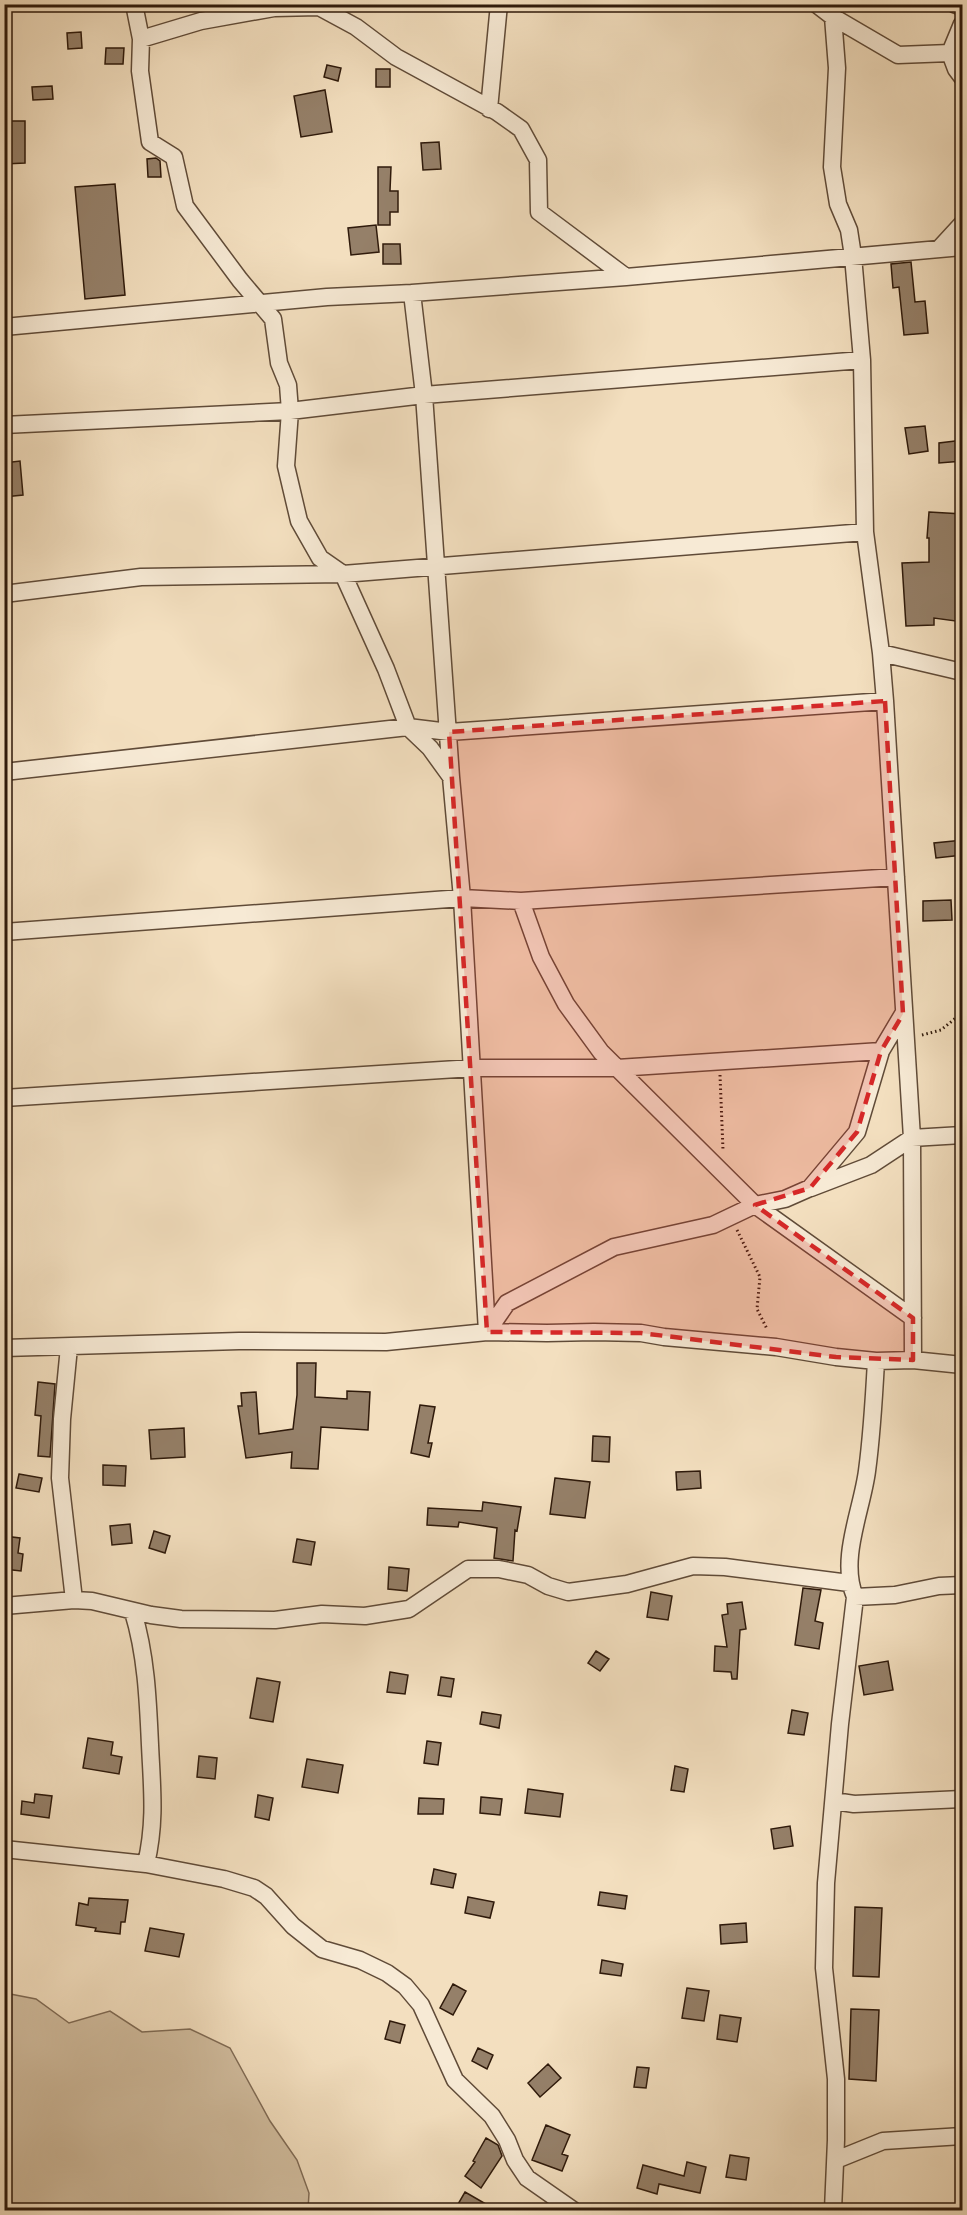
<svg xmlns="http://www.w3.org/2000/svg" width="967" height="2215" font-family="'Old Standard TT',serif">
<rect width="100%" height="100%" fill="#f3dfbf"/>
<filter id="stains"><feTurbulence type="fractalNoise" baseFrequency=".00333" numOctaves="4"/><feColorMatrix values="0 0 0 0 .2 0 0 0 0 .09 0 0 0 0 .02 0 0 0 .5 -.17"/></filter>
<radialGradient id="worn" r=".72"><stop offset=".6" stop-color="#630" stop-opacity="0"/><stop offset="1" stop-color="#630" stop-opacity=".3"/></radialGradient>
<path fill="#d2bea0" stroke="#806c56" stroke-width="1.5" d="M5 1993 36 1999 69 2023 110 2011 142 2032 190 2029 230 2048 270 2121 297 2160 309 2193 308 2210H5Z"/>
<path fill="#958069" stroke="#2f1a0b" stroke-width="1.5" d="M81 32 82 48 68 49 67 33Z
M106 48H124L123 64H105Z
M327 65 341 68 338 81 324 77Z
M376 69H390V87H376Z
M52 86 53 99 33 100 32 87Z
M325 90 332 132 301 137 294 96Z
M4 121H25V163L4 164Z
M439 142 441 169 423 170 421 143Z
M156 158 160 161 161 177H148L147 159Z
M378 167H391L390 191H398V212H390V225H378Z
M115 184 125 295 85 299 75 187Z
M376 225 379 252 351 255 348 228Z
M383 244H400L401 264H383Z
M911 262 915 302 925 301 928 333 904 335 899 287 893 288 891 264Z
M925 426 928 451 909 454 905 428Z
M963 440V461L939 463V443Z
M20 461 23 495 4 497V463Z
M929 512 963 514V622L934 618V625L906 626 902 563 929 562V538H927Z
M963 840V855L936 858 934 843Z
M951 900 952 920 923 921V901Z
M297 1363H316L315 1397 347 1399V1391L370 1392 368 1430 321 1427 318 1469 291 1468 292 1452 246 1458 238 1406H242L241 1393 256 1392 259 1434 293 1429 297 1395Z
M38 1382 55 1384 50 1457 38 1456 41 1416 35 1415Z
M420 1405 435 1407 428 1443H432L429 1457 411 1453Z
M184 1428 185 1457 151 1459 149 1430Z
M593 1436 610 1437 609 1462 592 1461Z
M103 1465 126 1466 125 1486 103 1485Z
M700 1471 701 1488 677 1490 676 1472Z
M19 1474 42 1478 39 1492 16 1488Z
M555 1478 590 1482 585 1518 550 1514Z
M483 1502 521 1507 517 1531 515 1530 513 1561 494 1558 497 1528 459 1522 458 1527 427 1525 428 1508 482 1511Z
M130 1524 132 1543 112 1545 110 1526Z
M154 1531 170 1536 165 1553 149 1548Z
M4 1536 20 1538 18 1553 23 1554 21 1571 4 1569Z
M297 1539 315 1542 311 1565 293 1562Z
M389 1567 409 1569 407 1591 388 1589Z
M803 1588 821 1590 815 1621 823 1623 819 1649 795 1645Z
M651 1592 672 1596 668 1620 647 1617Z
M742 1602 746 1629 740 1630 737 1679H732L731 1672 714 1671 715 1646 727 1647 722 1615 728 1614 727 1604Z
M596 1651 609 1659 600 1671 588 1663Z
M888 1661 893 1690 864 1695 859 1666Z
M390 1672 408 1675 405 1694 387 1692Z
M441 1677 454 1679 451 1697 438 1695Z
M257 1678 280 1682 273 1722 250 1718Z
M792 1710 808 1713 804 1735 788 1733Z
M482 1712 501 1715 499 1728 480 1724Z
M88 1738 113 1742 111 1755 122 1757 119 1774 83 1768Z
M427 1741 441 1743 438 1765 424 1763Z
M199 1756 217 1758 215 1779 197 1777Z
M307 1759 343 1765 338 1793 302 1787Z
M675 1766 688 1769 684 1792 671 1790Z
M528 1789 563 1794 560 1817 525 1813Z
M35 1794 52 1796 49 1818 21 1814 22 1801 34 1803Z
M258 1795 273 1798 269 1820 255 1817Z
M481 1797 502 1799 500 1815 480 1813Z
M419 1798 444 1799 443 1814H418Z
M790 1826 793 1846 774 1849 771 1829Z
M434 1869 456 1874 453 1888 431 1884Z
M600 1892 627 1896 625 1909 598 1905Z
M468 1897 494 1902 490 1918 465 1913Z
M89 1898 128 1900 125 1922H121L120 1934 95 1931 96 1928 76 1925 79 1903 88 1905Z
M855 1907 882 1908 879 1977 853 1976Z
M746 1923 747 1942 721 1944 720 1925Z
M150 1928 184 1934 179 1957 145 1951Z
M602 1960 623 1964 621 1976 600 1973Z
M453 1984 466 1991 453 2015 440 2008Z
M687 1988 709 1991 704 2021 682 2018Z
M851 2009 879 2010 876 2081 849 2079Z
M720 2015 741 2018 737 2042 717 2039Z
M390 2021 405 2025 400 2043 385 2039Z
M478 2048 493 2055 487 2069 472 2061Z
M548 2064 561 2078 540 2097 528 2083Z
M637 2067 649 2068 646 2088 634 2087Z
M546 2125 570 2135 562 2154 568 2156 562 2171 532 2160Z
M486 2138 498 2145 502 2156 481 2188 465 2176 475 2162 473 2161Z
M730 2155 749 2158 746 2180 726 2177Z
M687 2162 706 2167 700 2193 659 2184 657 2194 637 2188 643 2165 684 2176Z
M465 2192 498 2211H454Z"/>
<g fill="none" stroke-linecap="round" stroke-linejoin="round">
<defs>
<path id="street" d="M134 4 141 39 140 71 150 142 174 157 185 206 240 280 273 319 279 363 288 385 290 411 286 466 299 521 320 558 343 574 386 669 408 727 430 748 451 777
M816 4 833 17 898 55 950 53 962 24
M832 4 837 68 832 167 838 204 849 230 853 256 862 360 865 532 881 653 885 701 912 1138 913 1360
M954 4 962 7
M141 39 201 21 274 8 319 7 356 27 396 57 497 112 521 129 538 160 539 212 626 277
M950 53 956 69 962 77
M489 109 499 4
M939 249 962 224
M412 293 424 395 451 777 462 898 487 1332
M4 327 327 297 412 293 626 277 962 247
M4 425 290 411 424 395 862 360
M4 594 141 577 343 574 865 532
M881 653 962 672
M4 772 408 727 449 732 885 701
M521 901 541 957 566 1004 601 1052 755 1205 913 1318
M4 932 462 898 521 901 896 877
M4 1098 473 1068H617L881 1051
M811 1188 871 1165 912 1138 962 1135
M487 1332 507 1303 614 1247 713 1225 755 1205 785 1199 810 1188 857 1132 881 1051 903 1014
M69 1347 62 1419 60 1478 74 1600
M4 1348 239 1341 386 1342 487 1332 547 1333 594 1332 641 1333 664 1337 776 1347 836 1357 876 1361 913 1360 962 1365
M855 1597 895 1595 939 1586 962 1585
M4 1606 74 1600 92 1601 151 1615 181 1619 275 1620 322 1614 365 1616 409 1609 468 1569H499L528 1575 548 1586 568 1592 627 1584 693 1566 725 1567 849 1583
M133 1612C146 1654 148 1700 150 1745 152 1788 156 1821 146 1864
M834 1801 854 1804 962 1799
M4 1849 146 1864 224 1879 254 1888 266 1896 293 1926 322 1949 360 1960 387 1973 405 1986 421 2005 455 2080 492 2116 507 2140 515 2160 527 2178 573 2210
M836 2160 883 2141 962 2136
M833 2210 836 2140V2079L824 1968 826 1883 840 1724 855 1597C839 1559 862 1510 867 1471 872 1434 874 1398 876 1361"/>
</defs>
<use href="#street" stroke="#604b38" stroke-width="19"/>
<path stroke="#2f1a0b" stroke-width="3" stroke-dasharray="1.5 3" stroke-linecap="butt" d="M922 1035 941 1030 962 1013
M720 1075 723 1150
M737 1230 760 1277 757 1309 767 1329"/>
<use href="#street" stroke="#f7ead5" stroke-width="16"/>
</g>
<path fill="#d62828" fill-opacity="0.2" stroke="#d62828" stroke-width="4.5" stroke-dasharray="12 8" stroke-linejoin="round" d="M885 701 903 1014 881 1051 857 1132 810 1188 755 1205 913 1318V1360L836 1357 641 1333 487 1332 449 732Z"/>
<rect width="967" height="2215" fill="none" stroke="#f3dfbf" stroke-width="24"/>
<rect x="6" y="6" width="955" height="2203" fill="none" stroke="#2f1a0b" stroke-width="3"/>
<rect x="12" y="12" width="943" height="2191" fill="none" stroke="#2f1a0b" stroke-width="1.5"/>
<rect width="100%" height="100%" filter="url(#stains)"/>
<rect width="100%" height="100%" fill="url(#worn)"/>
</svg>
